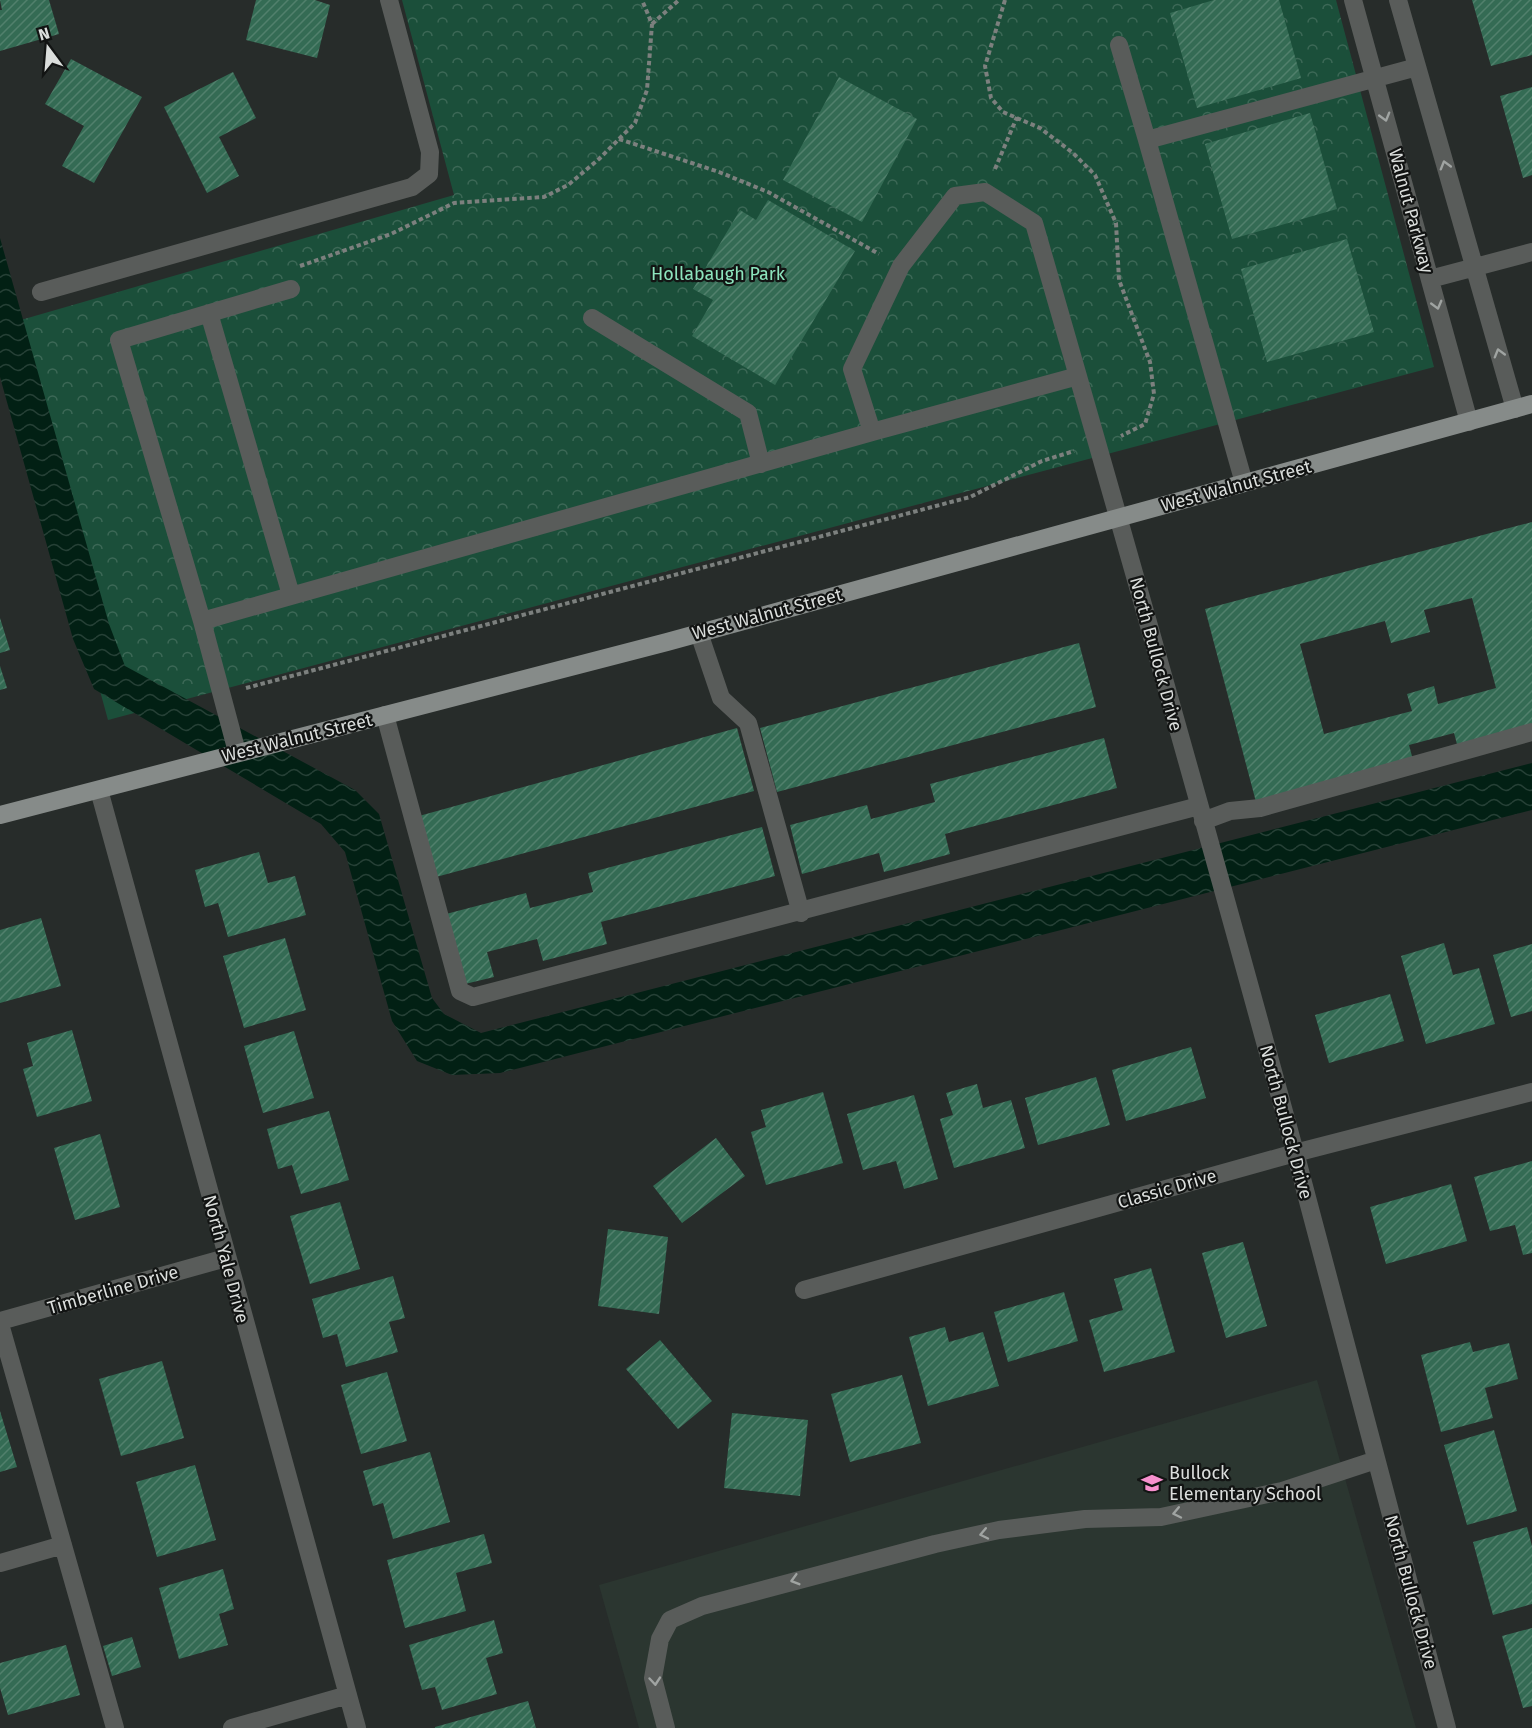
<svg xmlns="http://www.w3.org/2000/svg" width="1532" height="1728" font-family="'Fira Sans',sans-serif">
<defs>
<pattern id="park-crowns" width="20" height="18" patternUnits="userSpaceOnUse" patternTransform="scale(1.5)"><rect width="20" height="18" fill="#1b4f3a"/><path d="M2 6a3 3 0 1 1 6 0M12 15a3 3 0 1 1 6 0" fill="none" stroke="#3c6856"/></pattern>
<pattern id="water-waves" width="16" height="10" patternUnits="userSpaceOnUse" patternTransform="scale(1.5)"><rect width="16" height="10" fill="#022014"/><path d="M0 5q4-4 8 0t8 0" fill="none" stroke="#264036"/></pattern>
<pattern id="building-hatch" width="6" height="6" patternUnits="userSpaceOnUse" patternTransform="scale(1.5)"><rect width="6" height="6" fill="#346b54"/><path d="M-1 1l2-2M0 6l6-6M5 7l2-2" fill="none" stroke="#51806c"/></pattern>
</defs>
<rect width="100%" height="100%" fill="#272c2a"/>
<path fill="#2b3630" d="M1317 1380 1416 1728H639L599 1585Z"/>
<path fill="url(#park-crowns)" d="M402 0H1336L1434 367 108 720 0 326 454 195Z"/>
<path fill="url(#water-waves)" d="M0 238 109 624 125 666 355 790 379 814 432 998 444 1014 481 1033 1532 763V810L500 1073 452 1075 417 1061 392 1021 345 852 321 824 94 689 73 639 0 377Z"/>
<path fill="url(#building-hatch)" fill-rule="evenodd" d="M0 0H49L59 34 0 51V10H2Z
M256 0H315L330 5 317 58 246 40Z
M1214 0H1279L1301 78 1197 108 1170 13Z
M1472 0H1532V55L1491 66Z
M71 59 142 97 94 183 62 166 84 126 45 104Z
M233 72 256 118 219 137 239 176 207 193 164 107Z
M839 77 917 119 862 222 783 180Z
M1532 87V175L1523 178 1500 96Z
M1310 113 1337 209 1232 239 1205 144Z
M768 200 855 251 775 385 692 336 713 300 693 289 740 210 756 220Z
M1347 239 1374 332 1267 362 1241 269Z
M1532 522V729L1458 748 1454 733 1409 745 1413 760 1256 802 1205 609ZM1472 598 1496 688 1438 704 1434 686 1407 694 1412 711 1324 734 1300 644 1385 621 1391 643 1430 632 1424 610Z
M0 618 10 650 0 653Z
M1079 643 1096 707 777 792 760 728Z
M0 666 7 688 0 690Z
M737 728 754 791 436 877 419 816Z
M1104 738 1117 788 945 834 950 854 884 872 879 853 802 874 790 825 867 805 871 819 935 802 930 784Z
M762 827 775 876 601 922 607 944 543 961 537 939 487 952 494 977 465 984 446 914 526 893 530 908 593 892 588 873Z
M259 852 268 883 295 876 306 915 228 937 218 903 205 907 195 870Z
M41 918 61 986 0 1003V930Z
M285 938 306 1010 244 1028 223 956Z
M1444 943 1453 975 1479 968 1495 1024 1426 1044 1401 956Z
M1532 944V1011L1511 1017 1493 955Z
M1390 994 1404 1041 1329 1063 1315 1015Z
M72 1030 92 1101 37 1117 23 1069 33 1066 27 1043Z
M294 1031 314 1098 263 1113 244 1046Z
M1191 1047 1206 1098 1126 1121 1112 1070Z
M1096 1077 1110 1125 1038 1145 1025 1098Z
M977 1084 983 1108 1011 1100 1025 1148 954 1168 940 1119 953 1115 946 1093Z
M823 1092 843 1163 766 1185 751 1132 766 1127 761 1110Z
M914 1095 938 1179 904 1189 896 1161 863 1170 847 1114Z
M329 1111 349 1180 301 1194 292 1165 278 1169 267 1129Z
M100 1134 120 1207 75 1220 54 1148Z
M716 1138 745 1176 682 1223 653 1186Z
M1532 1161V1253L1523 1255 1515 1225 1490 1231 1474 1177Z
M1451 1184 1467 1241 1386 1264 1370 1207Z
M340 1202 360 1269 310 1284 290 1216Z
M608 1229 668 1237 659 1314 598 1306Z
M1243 1242 1267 1326 1226 1338 1202 1253Z
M1151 1268 1175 1352 1104 1372 1089 1320 1123 1310 1114 1279Z
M393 1276 405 1318 389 1322 398 1352 346 1367 337 1334 323 1338 312 1299Z
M1064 1292 1078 1341 1008 1362 994 1312Z
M945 1327 949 1342 983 1332 999 1386 928 1406 909 1337Z
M660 1340 712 1401 678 1429 626 1369Z
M1470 1342 1473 1352 1509 1343 1518 1379 1485 1388 1493 1418 1441 1432 1421 1355Z
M162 1361 184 1438 121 1456 99 1379Z
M387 1372 407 1441 361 1454 341 1385Z
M902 1375 921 1443 850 1462 831 1394Z
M0 1411 17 1467 0 1472Z
M732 1413 808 1420 800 1496 724 1488Z
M1494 1430 1517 1511 1467 1525 1444 1445Z
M430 1452 450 1522 393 1539 383 1503 373 1506 363 1471Z
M195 1465 216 1540 157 1557 136 1482Z
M1527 1527 1532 1546V1604L1493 1615 1473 1542Z
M484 1534 492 1563 456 1573 466 1611 405 1628 387 1560Z
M223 1569 234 1609 219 1614 228 1645 179 1659 159 1588Z
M494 1620 503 1653 486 1658 497 1694 442 1710 435 1687 422 1690 409 1645Z
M1532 1628V1706L1523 1708 1502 1636Z
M132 1637 141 1667 112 1676 103 1646Z
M66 1645 80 1695 8 1715 0 1688V1663Z
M528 1701 536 1728H435V1727Z"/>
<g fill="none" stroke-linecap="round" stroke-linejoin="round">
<path stroke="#7c807e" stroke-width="4" stroke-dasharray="4.5 3" stroke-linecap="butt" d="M1005 0 985 66 991 98 1003 112 1040 128 1073 153 1095 175 1116 223 1119 280 1150 362 1154 394 1145 424 1121 436
M652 24 679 0
M619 139 719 172 768 192 879 254
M995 169 1017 117
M300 266 391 234 454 203 544 197 568 185 599 159 635 123 647 90 652 24 642 0
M246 688 970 497 1042 461 1074 451"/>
<path stroke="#595c5a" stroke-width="18" d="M1353 0 1469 422
M1398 0 1515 409
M1119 45 1147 140
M1430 279 1532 252
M291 289 119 340 202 621 872 432
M41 292 412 187 429 174 430 152 389 0
M209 313 291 595
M592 318 748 413 761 464
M1078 376 872 432 852 369 901 266 955 196 985 192 1034 223C1123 532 1211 842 1295 1152 1347 1344 1396 1536 1447 1728
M1244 483 1147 140 1417 67
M202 621 237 752
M699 633 721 698 748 723 801 913
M385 715 460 991 473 997 1199 806
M99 790 357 1728
M1203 821 1230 811 1260 808 1532 732
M804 1290 1295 1153 1532 1092
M0 1321 226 1258
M0 1324 115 1728
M0 1563 63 1545
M232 1728 348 1695
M666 1728 653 1678 660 1639 670 1620 702 1606 935 1544 999 1530 1085 1519 1161 1517 1282 1491 1376 1460"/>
<path stroke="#868b89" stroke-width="18" d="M0 815 667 642 1532 404"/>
</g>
<defs><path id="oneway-chevron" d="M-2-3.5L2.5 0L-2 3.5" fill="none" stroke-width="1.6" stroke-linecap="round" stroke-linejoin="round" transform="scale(1.5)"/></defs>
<g stroke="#a0a4a2">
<use href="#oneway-chevron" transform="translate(1385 117) rotate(74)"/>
<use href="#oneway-chevron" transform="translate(1445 165) rotate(-106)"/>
<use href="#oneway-chevron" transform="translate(1437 305) rotate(75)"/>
<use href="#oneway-chevron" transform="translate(1499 353) rotate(-106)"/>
<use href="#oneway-chevron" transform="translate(1177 1513) rotate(168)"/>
<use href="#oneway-chevron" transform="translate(984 1534) rotate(168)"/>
<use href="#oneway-chevron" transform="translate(795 1580) rotate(164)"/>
<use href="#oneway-chevron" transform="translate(655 1681) rotate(85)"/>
</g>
<defs>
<symbol id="school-bare" viewBox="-9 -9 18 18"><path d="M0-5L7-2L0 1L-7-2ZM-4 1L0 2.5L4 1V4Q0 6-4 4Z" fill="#f790ce" stroke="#121413" stroke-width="2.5" paint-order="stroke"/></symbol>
</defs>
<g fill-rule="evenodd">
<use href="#school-bare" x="1137" y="1468" width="30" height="30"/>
</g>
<g text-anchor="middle" stroke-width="4.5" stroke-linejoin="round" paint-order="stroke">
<g font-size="18" fill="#dbdedc" stroke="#121413">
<text transform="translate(1411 211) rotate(75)" y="6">Walnut Parkway</text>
<text transform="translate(1236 486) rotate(-15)" y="6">West Walnut Street</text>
<text transform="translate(767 614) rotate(-15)" y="6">West Walnut Street</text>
<text transform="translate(1156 654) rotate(75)" y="6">North Bullock Drive</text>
<text transform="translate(297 738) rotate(-14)" y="6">West Walnut Street</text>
<text transform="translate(1286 1122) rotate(75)" y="6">North Bullock Drive</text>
<text transform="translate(1167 1189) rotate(-16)" y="6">Classic Drive</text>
<text transform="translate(226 1259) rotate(75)" y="6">North Yale Drive</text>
<text transform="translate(113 1290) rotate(-16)" y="6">Timberline Drive</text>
<text transform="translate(1411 1592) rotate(75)" y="6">North Bullock Drive</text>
</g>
<g font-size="18" fill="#8de4bd" stroke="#121413">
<text x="718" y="280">Hollabaugh Park</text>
</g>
<g font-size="18" fill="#dbdedc" stroke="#121413" text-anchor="start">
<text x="1169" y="1479">Bullock<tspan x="1169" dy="21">Elementary School</tspan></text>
</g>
</g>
<g transform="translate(48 48) rotate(344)" stroke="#121413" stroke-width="4.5" paint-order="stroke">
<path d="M0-4.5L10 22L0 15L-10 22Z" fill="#dbdedc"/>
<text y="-9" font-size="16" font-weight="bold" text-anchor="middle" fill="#dbdedc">N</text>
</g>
</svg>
